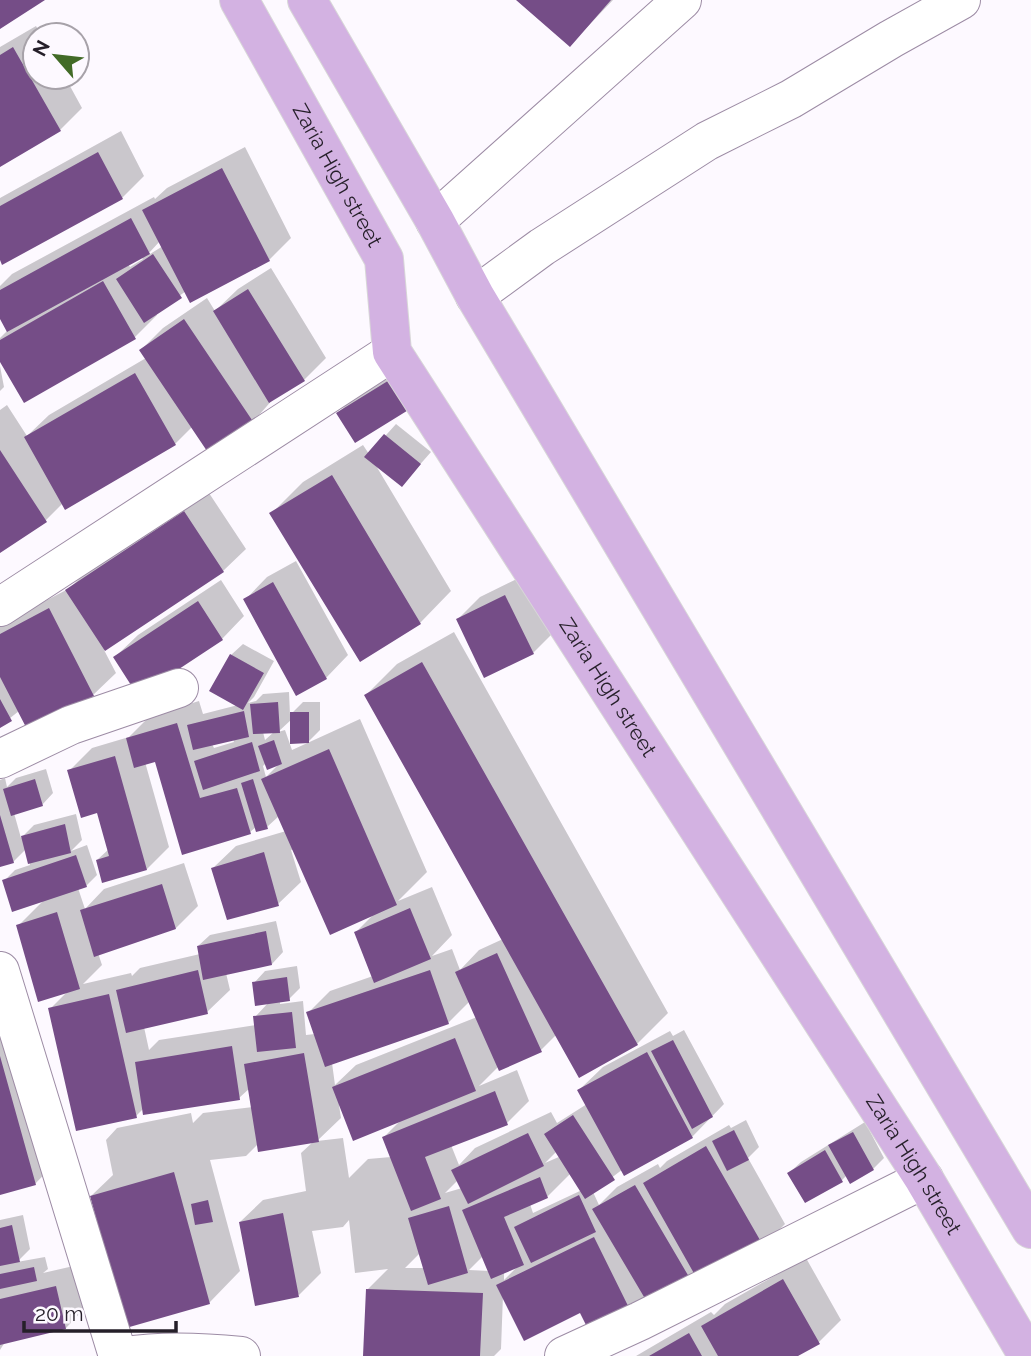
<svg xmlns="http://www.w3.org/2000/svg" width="1031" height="1356" font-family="Raleway,sans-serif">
<rect width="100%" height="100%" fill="#fdf9ff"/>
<path fill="#0003" fill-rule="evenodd" d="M519 0H613L570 45Z
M36 26 41 35H35V77H65L82 108 60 130 0 165V47Z
M121 131 144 176 122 198 0 257V198Z
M245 147 291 238 269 260 186 291 156 313 157 315 135 337 0 359V338L8 330 0 315V286L12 274 154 197 155 199 167 188ZM160 241 163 246 150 254 149 253ZM141 257 143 259 130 267 128 264Z
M271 268 326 358 304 380 274 398 253 422 192 427 175 444 63 503 46 520 0 551V410L7 405 27 436 49 415 146 358 141 350 163 328 207 298 215 311 238 289Z
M0 366 4 387 0 391Z
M402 369 409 408 338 413 349 402Z
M396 424 431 452 402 485 375 464 451 591 420 623 272 513 303 482 363 445 369 454Z
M207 490 246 549 223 571 104 650 116 673 93 695 19 711 0 726V620L5 622 70 588 90 568Z
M296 561 348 655 326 678 245 600 267 577Z
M527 574 555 631 533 653 458 619 480 597Z
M221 580 244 616 222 639 115 657 138 635Z
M454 632 668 1013 637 1044 557 1034 541 1050 499 1066 479 1086 517 1070 529 1101 507 1123 451 1145 459 1165 475 1148 551 1112 557 1123 587 1104 579 1090 603 1067 670 1031 673 1036 684 1030 724 1104 692 1137 625 1174 623 1169 593 1192 599 1205 617 1187 658 1164 660 1168 667 1161 729 1125 731 1128 746 1120 759 1147 748 1158 785 1224 763 1246 650 1305 581 1310 503 1295 501 1349 494 1356H365L368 1289 388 1269 355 1273 349 1220 343 1227 312 1231 321 1273 299 1295 240 1222 263 1200 306 1191 301 1153 314 1141 259 1143 246 1156 210 1160 240 1271 209 1303 91 1196 113 1175 106 1140 117 1128 191 1113 193 1123 203 1113 253 1107 250 1088 239 1098 144 1108 136 1116 50 1009 68 991 18 926 44 900 4 881 15 870 30 865 26 849 13 862 0 866V780L5 778 7 787 16 778 46 769 53 793 42 805 14 813 21 838 34 825 76 814 82 840 71 851 87 845 97 875 86 886 78 888 85 909 104 889 184 863 198 906 176 928 98 953 102 965 83 984 131 973 132 976 140 968 200 954 198 946 210 935 276 921 283 952 272 964 226 973 230 990 207 1012 144 1027 149 1050 159 1040 256 1025 255 1017 269 1002 254 983 265 971 297 966 300 988 289 999 280 1001V1004L303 1001 306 1035 315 1034 308 1013 330 991 373 976 356 932 375 913 294 849 291 850 301 882 278 904 213 868 236 846 286 831 279 816 267 827H256L250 832 184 853 156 759 145 762 169 847 147 869 97 860 109 849 98 811 69 771 92 748 129 737 150 716 199 701 203 714 238 705 231 655 243 644 274 661 254 697 248 703 256 701 263 694 289 692 290 715 303 702H320V730L308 742 292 719 278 732 285 730 292 750 360 719 427 872 398 901 432 887 452 935 432 956 452 949 460 970 479 950 503 939 366 695 397 664ZM275 731 265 740 263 732ZM233 739 234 742 214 748 212 744ZM266 763 279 764 266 777 263 766ZM470 1001 477 1017 356 1065 335 1085 332 1063 448 1023ZM339 1105 402 1119 384 1137 391 1157 368 1159 349 1178 343 1138 317 1141 341 1118ZM557 1151 561 1156 545 1163ZM571 1173 582 1190 533 1213 530 1204 547 1197ZM458 1180 462 1188 445 1193ZM420 1253 425 1268H405ZM483 1256 490 1271 469 1270ZM519 1265 504 1280V1271Z
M22 1032 57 1161 35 1184 0 1193V1039Z
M865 1122 884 1158 873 1169 847 1175 842 1180 789 1173 801 1162Z
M23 1215 30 1249 17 1262 45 1257 48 1269 43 1273 78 1265 88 1305 66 1328 5 1342 0 1350V1220Z
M806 1258 841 1320 819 1342 795 1356H636L711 1312 714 1315 725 1304Z"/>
<path fill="#754d87" d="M0 0H45L0 29Z
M516 0H611L570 47Z
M13 47 61 131 0 167V55Z
M98 152 123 199 2 265 0 260V206Z
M222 168 270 261 190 303 142 210Z
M131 218 150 254 7 332 0 319V290Z
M153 254 182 298 144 323 116 279Z
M103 281 136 339 24 403 0 362V340Z
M248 289 305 381 269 403 213 311Z
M184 319 254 423 209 454 139 350Z
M135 373 176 445 65 510 24 437Z
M391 379 410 409 355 443 336 413Z
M384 434 421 464 402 487 364 457Z
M0 450 47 522 0 553Z
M332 475 421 624 360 662 269 513Z
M184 511 224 572 105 651 65 590Z
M273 582 327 679 296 696 243 599Z
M505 595 534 654 484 678 456 619Z
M198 601 223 640 138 696 113 657Z
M49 608 94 696 28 731 0 677V634Z
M230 654 264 673 243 710 209 691Z
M422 662 638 1045 579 1078 364 695Z
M0 699 12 721 0 728Z
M278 702 280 733 253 734 250 704Z
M244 711 249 737 193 750 187 725Z
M290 712H309V743L290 744Z
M177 723 200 798 237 788 251 834 182 855 155 762 134 768 126 738Z
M274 740 282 764 267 770 258 746Z
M252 742 260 771 203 790 194 761Z
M329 749 397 905 330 935 261 779Z
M115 756 147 870 102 883 96 860 109 856 97 813 81 818 67 770Z
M35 779 43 806 11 816 3 789Z
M253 779 268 829 256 832 241 783Z
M0 815 14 863 0 867Z
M65 824 71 853 28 864 21 836Z
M264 852 279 906 227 920 211 868Z
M76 855 87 887 12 912 2 880Z
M162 884 176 929 94 957 80 910Z
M410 908 431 959 374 983 354 932Z
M57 912 80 989 38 1002 16 925Z
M266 931 272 965 203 980 197 946Z
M497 953 542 1052 499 1071 455 972Z
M198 970 208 1014 126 1033 116 990Z
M430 970 449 1024 325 1067 306 1012Z
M287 977 290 1001 255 1006 252 982Z
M109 994 137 1118 76 1131 48 1008Z
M292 1012 296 1048 257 1052 253 1016Z
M455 1038 476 1091 353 1141 332 1087Z
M673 1040 713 1117 692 1129 651 1051Z
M232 1046 240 1100 143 1115 135 1062Z
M647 1052 693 1138 624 1176 577 1090Z
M304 1053 319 1142 258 1152 244 1064Z
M0 1056 36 1185 0 1195Z
M495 1091 508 1125 425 1157 441 1199 411 1211 382 1137Z
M573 1115 615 1180 585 1199 544 1134Z
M734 1130 749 1160 727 1171 712 1141Z
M853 1132 874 1170 850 1184 828 1145Z
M528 1133 544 1166 468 1204 451 1170Z
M706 1146 764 1247 700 1284 643 1183Z
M825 1150 843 1182 805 1203 787 1173Z
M174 1172 210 1304 126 1328 90 1196Z
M540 1177 548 1198 504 1217 524 1265 491 1279 462 1210Z
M635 1185 692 1282 650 1307 592 1209Z
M579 1195 596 1232 531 1263 514 1227Z
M208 1200 213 1222 195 1225 191 1204Z
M449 1206 468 1273 428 1285 408 1218Z
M283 1213 299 1297 255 1306 239 1222Z
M12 1225 20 1262 0 1266V1228Z
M594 1237 635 1320 594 1341 580 1313 524 1341 496 1285Z
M34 1267 37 1281 0 1289V1274Z
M783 1279 820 1344 798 1356H718L701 1326Z
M56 1286 66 1329 0 1345V1299Z
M366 1289 483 1293 480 1356H363Z
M689 1333 702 1356H649Z"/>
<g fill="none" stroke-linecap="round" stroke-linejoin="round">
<defs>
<path id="minor" d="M435 221 682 0
M475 296 542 247 707 141 791 99 891 39 961 0
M0 607 392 352
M0 759 71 725 179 688
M0 971 118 1356
M125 1356C164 1350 203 1352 241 1356
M564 1356 640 1321 924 1179"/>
<g id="primary">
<path id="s1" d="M239 0 384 259 392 352 924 1179 1028 1356"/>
<path d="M307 0 435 221 475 296 1031 1229"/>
</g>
</defs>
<use href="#minor" stroke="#9d8ca5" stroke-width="40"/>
<use href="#primary" stroke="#d8d7d8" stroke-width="40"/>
<use href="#minor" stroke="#fff" stroke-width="38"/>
<use href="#primary" stroke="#d3b2e2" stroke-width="38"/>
</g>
<g text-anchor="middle" stroke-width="7" stroke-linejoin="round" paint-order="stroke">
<g font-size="21" fill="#251f29" stroke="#fdf9ff">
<text dy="7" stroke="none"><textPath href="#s1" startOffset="201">Zaria High street</textPath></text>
<text dy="7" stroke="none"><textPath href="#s1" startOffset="789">Zaria High street</textPath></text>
<text dy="7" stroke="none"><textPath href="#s1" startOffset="1356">Zaria High street</textPath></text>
</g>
</g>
<g transform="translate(56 56) rotate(298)"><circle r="33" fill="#fdf9ff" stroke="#a7a2a9" stroke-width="2"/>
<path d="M0-5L12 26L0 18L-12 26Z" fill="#426b27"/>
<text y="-10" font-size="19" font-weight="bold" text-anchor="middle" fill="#251f29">N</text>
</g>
<path d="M24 1321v10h152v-10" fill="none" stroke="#251f29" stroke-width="3.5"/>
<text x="35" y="1321" font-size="21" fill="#251f29" stroke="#fdf9ff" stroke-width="5" paint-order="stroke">20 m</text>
</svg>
